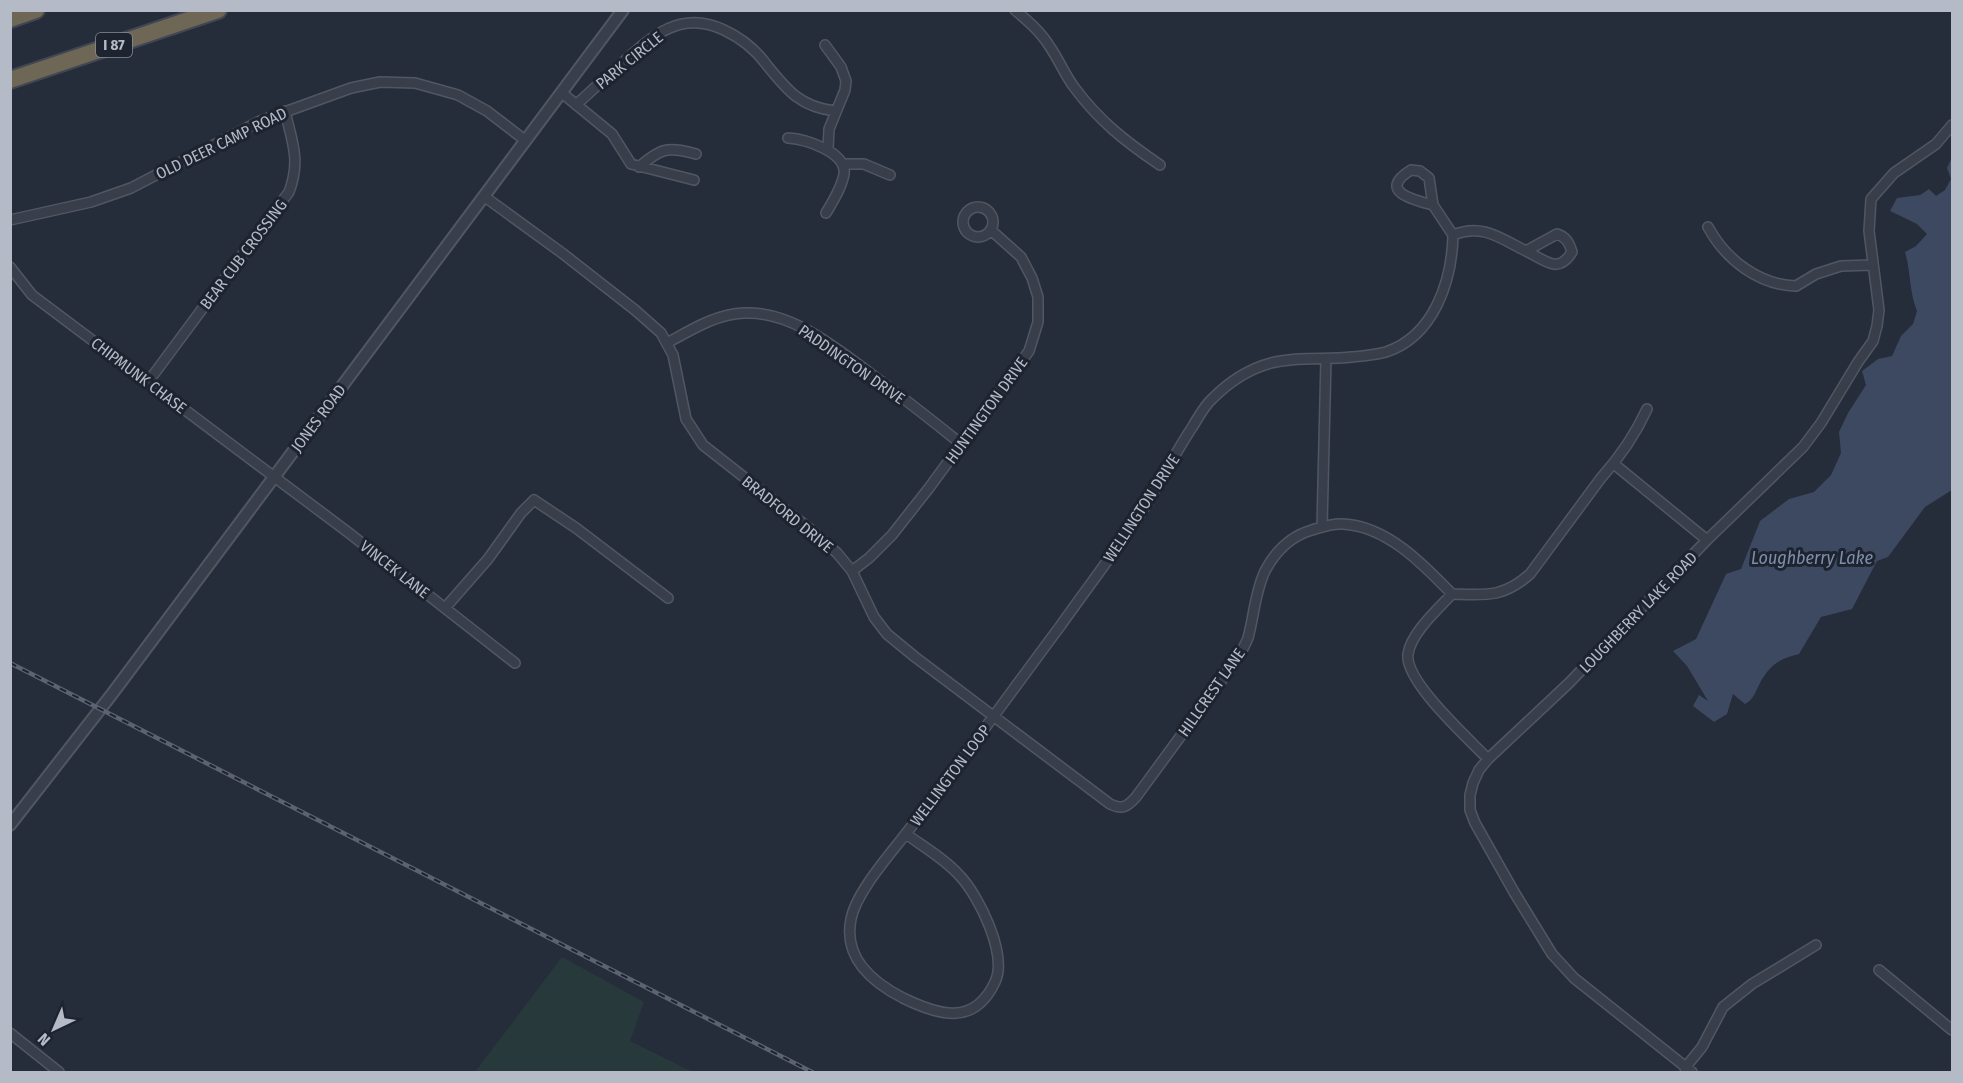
<svg xmlns="http://www.w3.org/2000/svg" width="1963" height="1083" font-family="'Fira Sans Condensed',sans-serif">
<rect width="100%" height="100%" fill="#252c3a"/>
<path fill="#28393c" d="M562 957 644 1002 630 1041 693 1072H475Z"/>
<path fill="#3c4961" d="M1952 157V490L1925 507 1888 557 1877 561 1852 609 1821 617 1799 654C1778 659 1769 666 1759 685 1755 693 1753 700 1745 704L1733 694 1727 714 1714 722 1693 706 1699 695 1708 701 1687 666 1673 651 1696 639 1726 574 1741 569 1760 521 1789 499 1814 492 1831 475 1841 453 1839 432 1848 413 1866 385 1862 371 1878 359 1892 356 1901 336 1913 324 1917 311C1909 292 1911 272 1905 252L1916 246 1927 234 1917 224 1890 211 1897 198 1920 195 1929 189 1936 196 1945 190 1951 179 1947 168Z"/>
<g fill="none" stroke-linecap="round" stroke-linejoin="round">
<defs>
<path id="minor" d="M1015 10C1028 21 1041 32 1050 47 1059 60 1065 75 1074 87 1099 121 1126 142 1160 165
M825 45 841 67 846 81 845 90 829 129 828 149
M562 93 612 134 631 164 694 180
M576 105C590 92 605 78 620 65 651 37 680 9 724 30 741 38 755 49 766 64 787 90 800 107 835 111
M788 138C805 139 847 152 844 174 842 187 833 201 826 213
M842 164H864L890 175
M639 167C661 148 668 146 696 154
M1411 170 1420 171 1429 178 1433 205C1413 200 1377 191 1411 170Z
M485 197 562 253 635 310 661 333 673 355 686 419 703 445 810 529 837 553 852 571 874 617 887 634 915 657 1110 804C1122 810 1127 807 1136 797L1235 662C1240 654 1245 646 1248 638 1254 616 1255 592 1265 571 1275 552 1291 536 1312 530 1322 527 1332 523 1343 524 1387 526 1424 565 1452 594 1486 595 1503 598 1530 574L1601 478C1620 457 1635 435 1647 409
M1433 205 1453 235
M963 222a15 15 0 1 1 30 0a15 15 0 1 1-30 0Z
M10 220 91 202 131 188 260 121 351 88 380 82 415 83 458 95 487 111 526 141
M1708 227C1726 260 1759 285 1796 286L1816 274 1841 266 1873 265
M1557 234C1566 237 1569 242 1572 252 1558 275 1545 260 1526 251Z
M1453 235C1482 223 1500 238 1526 251
M10 267 32 295 349 533 515 663
M667 343C691 330 716 314 744 313 790 311 830 344 866 370 898 394 929 418 960 443
M148 382 289 192C301 160 292 142 285 111
M1614 464 1707 540
M1322 527 1326 359
M852 571 869 558 892 535 929 488 1029 351 1038 322V297L1032 278 1021 257 992 231
M1452 594C1438 609 1411 633 1408 654 1404 681 1469 739 1488 759
M445 608 488 559 521 513 534 500 576 528 668 598
M906 834C924 847 945 859 960 876 979 896 1008 955 995 982 974 1027 938 1015 903 998 872 982 843 958 851 919 857 889 896 848 914 823 964 757 1012 691 1061 625 1090 584 1121 544 1148 502 1163 477 1177 450 1193 426 1199 416 1204 406 1213 398 1229 382 1248 369 1271 363 1297 356 1326 360 1352 357 1363 356 1375 355 1386 352 1434 336 1452 281 1453 235
M1879 970 1952 1030
M10 1033 59 1072
M1685 1068 1702 1047 1723 1007 1752 984 1816 945
M1692 1072 1574 978 1552 954 1514 892 1475 823 1470 810V795L1473 783 1479 770 1488 759 1569 683 1707 540 1803 447 1821 423 1858 362 1873 341 1877 326 1879 310 1869 231 1871 199 1894 173 1936 144 1952 125"/>
<path id="tertiary" d="M10 825 112 694 623 10"/>
<path id="motorway" d="M10 19 36 10
M10 80 218 10"/>
</defs>
<use href="#minor" stroke="#515762" stroke-width="12"/>
<use href="#tertiary" stroke="#515762" stroke-width="14"/>
<use href="#motorway" stroke="#414752" stroke-width="20"/>
<use href="#minor" stroke="#393f4a" stroke-width="9"/>
<use href="#tertiary" stroke="#393f4a" stroke-width="10"/>
<use href="#motorway" stroke="#6f6756" stroke-width="16"/>
<defs>
<path id="rail" d="M10 663 812 1072"/>
</defs>
<use href="#rail" stroke="#5b6271" stroke-width="4.5"/>
<use href="#rail" stroke="#1e242f" stroke-width="2" stroke-dasharray="7" stroke-linecap="butt"/>
</g>
<g text-anchor="middle" stroke-width="6" stroke-linejoin="round" paint-order="stroke">
<rect fill="#1e242f" stroke="#878d99" stroke-width="1.5" x="96" y="33" width="36" height="24" rx="4.5"/>
<g font-size="15" font-weight="bold" fill="#b4bac6">
<text x="114" y="50">I 87</text>
</g>
<g font-size="16" fill="#b4bac6" stroke="#1e242f">
<text transform="translate(629 60) rotate(-39)" y="6">PARK CIRCLE</text>
<text transform="translate(221 143) rotate(-26)" y="6">OLD DEER CAMP ROAD</text>
<text transform="translate(243 254) rotate(-53)" y="6">BEAR CUB CROSSING</text>
<text transform="translate(852 364) rotate(35)" y="6">PADDINGTON DRIVE</text>
<text transform="translate(139 375) rotate(37)" y="6">CHIPMUNK CHASE</text>
<text transform="translate(986 410) rotate(-54)" y="6">HUNTINGTON DRIVE</text>
<text transform="translate(318 418) rotate(-53)" y="6">JONES ROAD</text>
<text transform="translate(1141 508) rotate(-57)" y="6">WELLINGTON DRIVE</text>
<text transform="translate(788 514) rotate(39)" y="6">BRADFORD DRIVE</text>
<text transform="translate(395 569) rotate(38)" y="6">VINCEK LANE</text>
<text transform="translate(1638 612) rotate(-46)" y="6">LOUGHBERRY LAKE ROAD</text>
<text transform="translate(1211 692) rotate(-55)" y="6">HILLCREST LANE</text>
<text transform="translate(950 775) rotate(-53)" y="6">WELLINGTON LOOP</text>
</g>
<g font-size="18" font-style="italic" fill="#7e8eaa" stroke="#1e242f">
<text x="1812" y="564">Loughberry Lake</text>
</g>
</g>
<rect width="1963" height="1083" fill="none" stroke="#b4bac6" stroke-width="24"/>
<g transform="translate(54 1029) rotate(224)" stroke="#1e242f" stroke-width="4.5" paint-order="stroke">
<path d="M0-4.5L10 22L0 15L-10 22Z" fill="#b4bac6"/>
<text y="-9" font-size="16" font-weight="bold" text-anchor="middle" fill="#b4bac6">N</text>
</g>
</svg>
